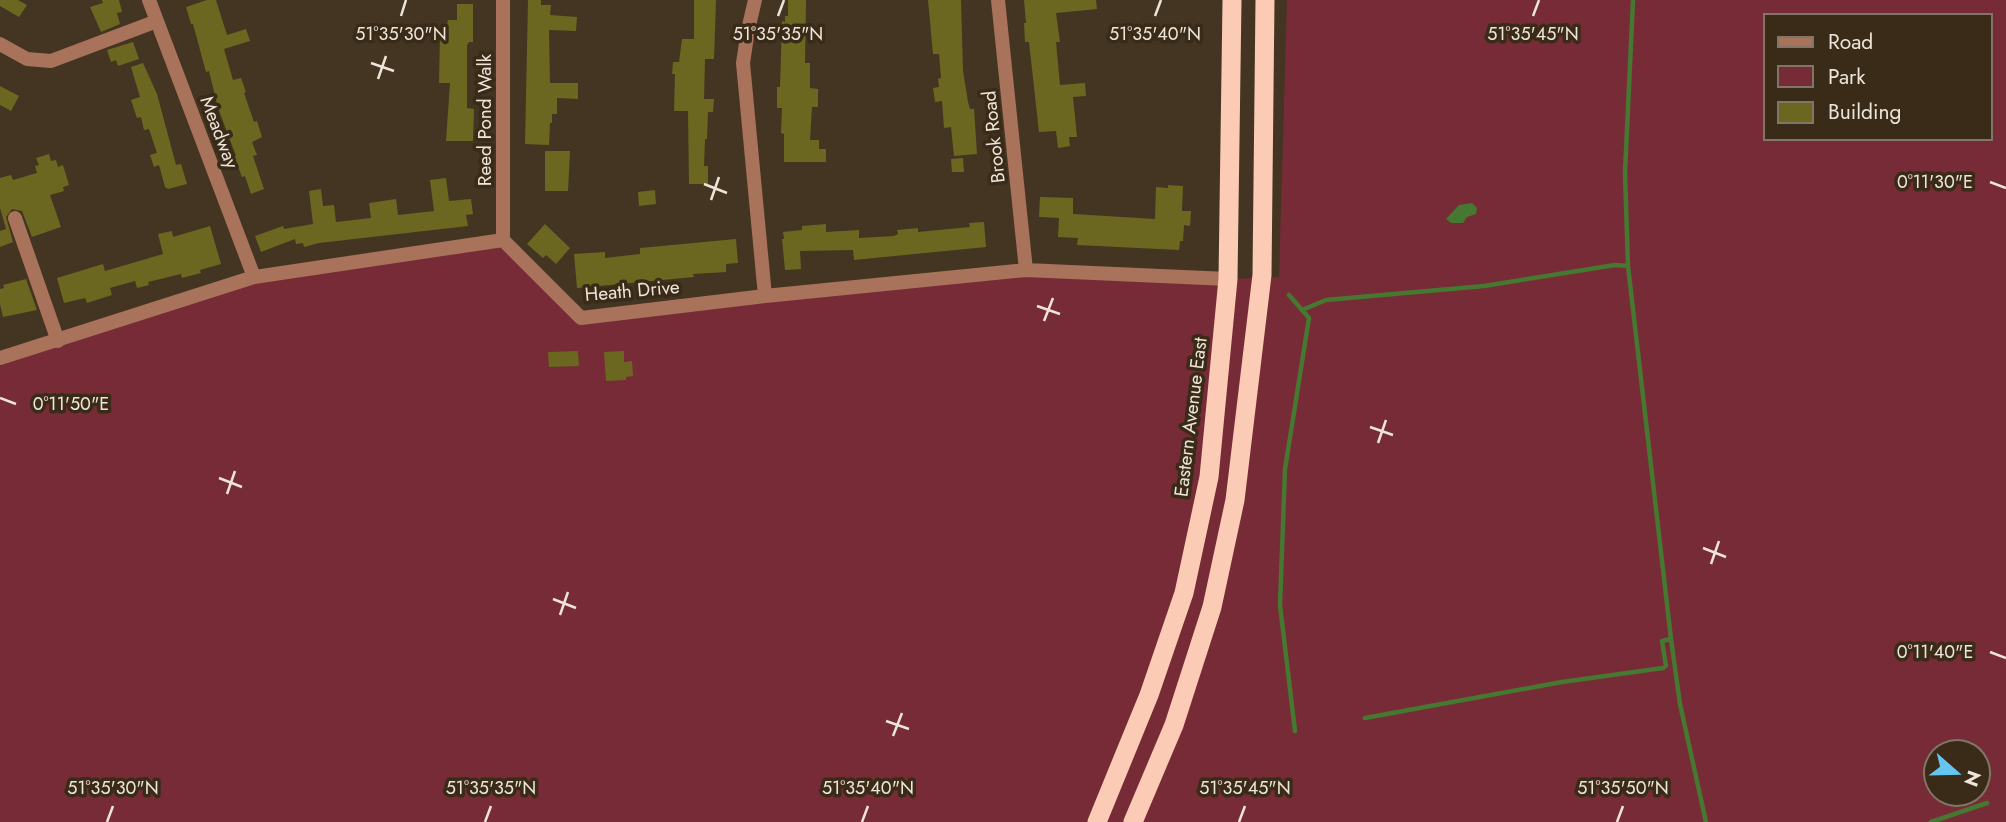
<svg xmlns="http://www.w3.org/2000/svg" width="2006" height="822" font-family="Jost,sans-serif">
<rect width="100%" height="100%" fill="#433521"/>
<path fill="#772b37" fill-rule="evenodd" d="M1287 0H2006V822H0V358L254 277 503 240 581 318 1026 270 1228 279 1279 277ZM1766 16H1990V138H1766ZM1936 752H1978V794H1936Z"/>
<path fill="#467832" d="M1472 203 1477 208 1476 214 1467 217 1463 223H1451L1446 219 1459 205Z"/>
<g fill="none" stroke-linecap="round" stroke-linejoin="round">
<path stroke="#467832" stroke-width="4.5" d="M1628 266 1625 173 1633 0
M1289 295 1309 318 1285 469 1280 605 1295 731
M1302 310 1326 300 1484 286 1615 265 1628 266 1671 639
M1365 718 1562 682 1663 668 1666 666 1662 641 1671 639 1680 704 1706 822
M1931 822 1987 803"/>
</g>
<path fill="#6b6720" d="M0 0H18L27 5 19 17 0 6Z
M102 0H119L122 12 117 13 120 24 101 32 90 7 103 3Z
M207 0H216L227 35 246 29 250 41 224 49 233 80 241 78 246 92 244 93 254 122 257 121 262 137 252 142 257 155 253 156 264 189 251 194 245 176 242 177 234 156H236L218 108 209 71 206 72 193 24H191L186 7Z
M528 0H541V5H551L550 15 577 17 576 31 549 30 550 83H578V99L557 98V114H552V123H550L549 145 525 144Z
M694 0H716L714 59H705L704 99H714L713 112H708L707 139H705L704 166H708V184H689L688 111H674L675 74H672L673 62H679L682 39H694Z
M788 0H806L805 63H810V88L818 89V107H812L810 140H819V149H826V162H784V134L781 133 782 108H777V87H780L782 21 785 22V16H788Z
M928 0H961L963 71 968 102 970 109H974L977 154 954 156 951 127 944 128 942 101 935 102 933 88 939 87 938 79 941 78 939 54H933Z
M1024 0H1096L1097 9 1056 13 1060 42H1056L1060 85 1085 83 1086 96 1073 97 1077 137H1069L1070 146 1058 148 1056 131 1039 132 1029 42H1025L1024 23H1026Z
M457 4H473V42H469L467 45V108L474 109 473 141H446L450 83H439L440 36H445L448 20H457Z
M133 42 139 59 118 66 116 60 111 62 107 50Z
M143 63 157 94 176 165 181 164 187 184 168 189 165 187 159 165 154 167 150 155 157 153 149 129 144 130 141 117 137 118 131 100 140 97 131 67Z
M0 86 19 96 11 111 0 105Z
M545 151H570L568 191H545Z
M49 154 51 161 56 160 58 167 63 165 69 185 63 187 64 191 50 195 61 227 32 237 22 211 12 209 6 217 13 242 0 247V231L6 229 0 208V178L11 175 13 180 37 173 35 166 39 165 36 158Z
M963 158 964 172H952L951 159Z
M446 178 449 201 471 199 473 214 466 215 468 226 319 243 304 247 303 243 296 244 295 239 261 252 255 236 283 226 284 229 313 224 309 191 321 189 323 206 334 205 336 222 371 218 369 203 396 199 398 215 434 211 430 180Z
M1168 185 1183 186 1182 211H1191L1190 226 1184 225 1183 241H1180L1179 250 1077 245 1078 238 1058 237 1059 218 1039 217 1040 197 1073 198V214L1155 219 1156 187 1168 188Z
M655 190 656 204 639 206 638 192Z
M984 222 986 247 854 260 853 250 800 251 801 269 785 270 782 239H784L783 232 802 230V226L826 224V232L859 230V238L894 236 898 234 897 230 918 228V232L970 227 969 223Z
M545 224 570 248 556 264 546 255 543 258 527 244Z
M210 226 221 264 200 270 201 273 182 278 181 274 148 282 149 285 137 288 135 281 110 288 112 295 87 303 85 298 64 303 57 278 103 264 105 271 163 254 158 234 172 231 173 237Z
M736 239 738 263 726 264V272L693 274 694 277 577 288 574 254 605 252V258L640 254V248Z
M26 279 37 310 3 317 0 304V289L4 288 3 285Z
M578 351 579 366 549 367 548 352Z
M624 351V362L632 361 633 376 626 377V380L606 381 604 352Z"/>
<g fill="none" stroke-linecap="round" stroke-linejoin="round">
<path stroke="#a9725a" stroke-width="14" d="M149 0 254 277
M755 0 748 30 743 63 765 296
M998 0 1026 270
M0 44 27 59 51 61 157 21
M15 218 58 341
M503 240V0
M0 358 254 277 503 240 581 318 765 296 1026 270 1228 279"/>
<path stroke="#fbcbb6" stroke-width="19" d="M1097 822 1149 695 1184 593 1209 477 1228 279 1232 0
M1133 822 1174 725 1212 607 1235 500 1262 275 1265 0"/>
</g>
<path fill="none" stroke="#ede5d9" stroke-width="2.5" d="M401 16 406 0M778 16 784 0M1155 16 1161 0M1533 16 1539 0M371 63 394 71M378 79 386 56M1990 182 2006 188M704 184 727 193M711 200 719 177M1037 306 1060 314M1044 321 1053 298M0 398 16 404M1370 427 1393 435M1378 443 1386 420M219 478 242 487M227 494 235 471M1703 548 1726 557M1711 564 1719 541M553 599 576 608M560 615 568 592M1990 652 2006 658M886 721 909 729M893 736 902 713M107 822 113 806M485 822 491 806M862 822 868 806M1239 822 1245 806M1617 822 1623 806"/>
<g text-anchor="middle" stroke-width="7" stroke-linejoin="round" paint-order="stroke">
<g font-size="19" fill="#ede5d9" stroke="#392b18">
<text transform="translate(484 120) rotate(-90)" y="7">Reed Pond Walk</text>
<text transform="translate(220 132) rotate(69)" y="7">Meadway</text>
<text transform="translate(993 137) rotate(-96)" y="7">Brook Road</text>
<text transform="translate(632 290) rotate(-5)" y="7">Heath Drive</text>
<text transform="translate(1190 417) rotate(-83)" y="7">Eastern Avenue East</text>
</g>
</g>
<g font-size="18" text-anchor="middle" fill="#ede5d9" stroke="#392b18" stroke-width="7" stroke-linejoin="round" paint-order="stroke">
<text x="401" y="40">51°35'30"N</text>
<text x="778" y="40">51°35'35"N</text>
<text x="1155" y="40">51°35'40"N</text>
<text x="1533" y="40">51°35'45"N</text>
<text x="1935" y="188">0°11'30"E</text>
<text x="71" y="410">0°11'50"E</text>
<text x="1935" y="658">0°11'40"E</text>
<text x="113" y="794">51°35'30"N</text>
<text x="491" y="794">51°35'35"N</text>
<text x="868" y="794">51°35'40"N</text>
<text x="1245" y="794">51°35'45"N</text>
<text x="1623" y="794">51°35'50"N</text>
</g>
<rect x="1764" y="14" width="228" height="126" fill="#392b18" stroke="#817565" stroke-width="2"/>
<rect x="1778" y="37" width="35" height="10" fill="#a9725a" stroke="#817565" stroke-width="2"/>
<text x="1828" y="49" font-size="21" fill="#ede5d9">Road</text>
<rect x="1778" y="66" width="35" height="21" fill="#772b37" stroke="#817565" stroke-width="2"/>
<text x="1828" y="84" font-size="21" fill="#ede5d9">Park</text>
<rect x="1778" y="102" width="35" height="21" fill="#6b6720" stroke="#817565" stroke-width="2"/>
<text x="1828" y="119" font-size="21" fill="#ede5d9">Building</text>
<g transform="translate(1957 773) rotate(110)"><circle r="33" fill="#392b18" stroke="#817565" stroke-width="2"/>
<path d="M0-5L12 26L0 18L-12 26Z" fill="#67c4f0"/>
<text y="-10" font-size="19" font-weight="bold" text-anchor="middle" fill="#ede5d9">N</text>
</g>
</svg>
